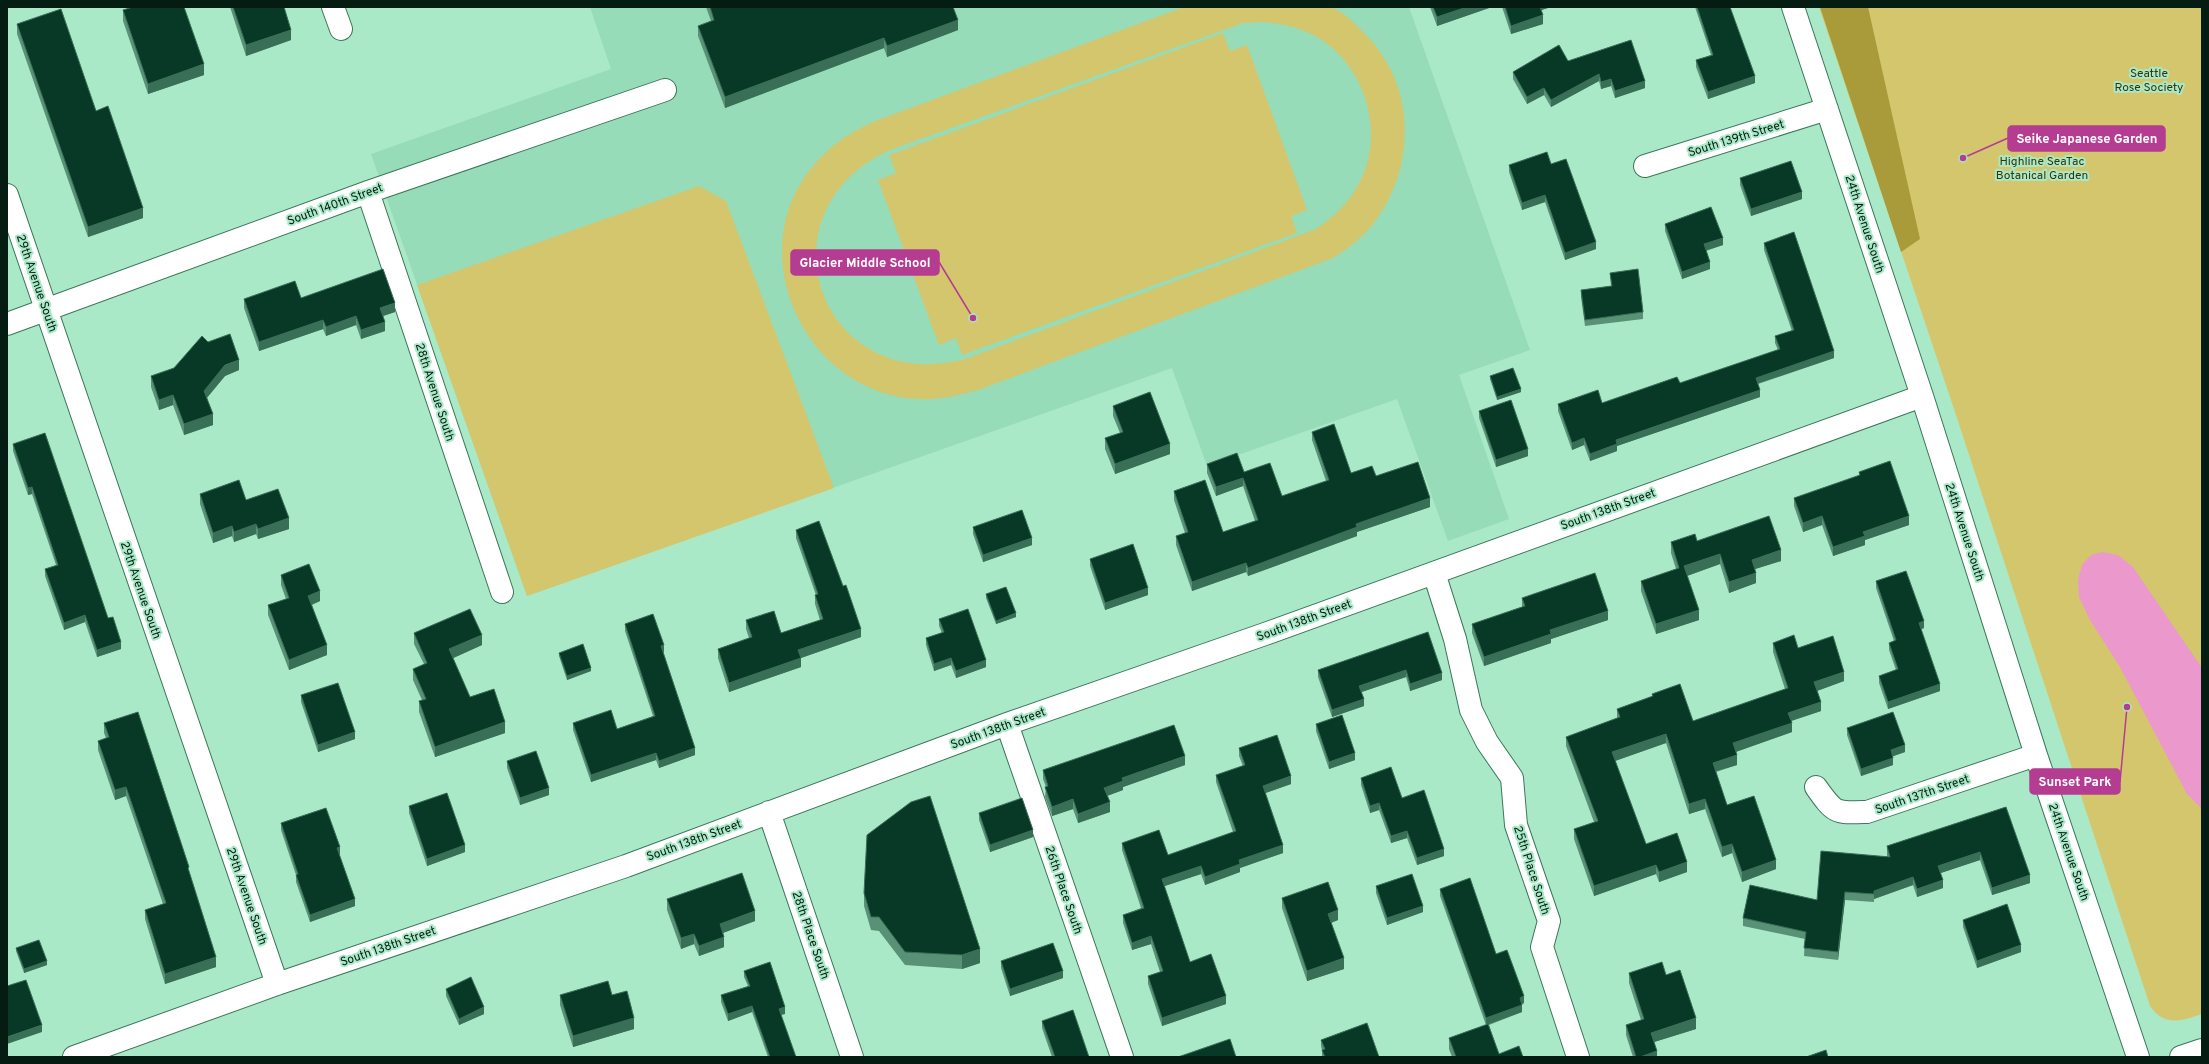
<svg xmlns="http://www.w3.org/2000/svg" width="2209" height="1064" font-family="Overpass,sans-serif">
<rect width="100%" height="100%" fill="#aae9c8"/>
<path fill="#96dcb9" d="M590 7H1409L1530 350 1459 375 1509 519 1448 541 1397 399 1207 466 1172 368 527 596 371 154 611 69Z"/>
<path fill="#d3c66d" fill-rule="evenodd" d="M1184 7C1219 7 1255 7 1290 7 1302 7 1318 4 1329 7 1344 10 1359 28 1369 38 1419 92 1415 176 1368 230 1358 241 1345 250 1333 258L978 390C963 394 948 398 933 399 808 406 732 249 820 158 836 141 855 130 875 121ZM1263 22C1276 23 1289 25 1302 30 1362 52 1389 130 1358 185 1348 204 1333 217 1316 229L965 359C820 397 755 211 890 150L1243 23Z
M1819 7H2202V1014C2182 1021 2164 1027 2150 1006L1954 409Z
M1223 33 1230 51 1247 45 1307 210 1291 216 1297 233 962 355 956 338 939 345 878 180 896 173 889 155Z
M699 186 726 201 834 488 527 596 417 285Z"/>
<path fill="#a99b39" d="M1820 7H1868L1920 239 1901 252Z"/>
<path fill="#eb98cd" d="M2102 552 2118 555 2133 567 2202 668V809L2187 794 2120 667 2090 620 2079 597 2078 580 2082 565 2091 555Z"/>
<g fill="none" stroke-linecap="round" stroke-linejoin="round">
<defs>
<path id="minor" d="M333 7 341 29
M1793 7 1922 396 2036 755 2138 1057
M1645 166 1827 109
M368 192 502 592
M7 195 277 984
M7 324 368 192 665 90
M1434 573 1455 639 1471 710 1487 742 1512 778 1516 825 1549 921 1542 947 1578 1057
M1007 724 1122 1057
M1816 787C1835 814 1835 813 1867 812L2036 755
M769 812 852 1057
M74 1057 277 984 626 866 1007 724 1265 634 1922 396
M2181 1057 2202 1050"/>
</defs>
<use href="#minor" stroke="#3b775a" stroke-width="24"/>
<use href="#minor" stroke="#fff" stroke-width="22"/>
</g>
<path fill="#599177" d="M230 7H284L291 40 246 56Z
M706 7H953L958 30 887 57 884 48 725 108 698 36V26L711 21Z
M1430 7H1492L1437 26Z
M1502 7H1551L1541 10 1543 24 1511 34Z
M1695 7H1730L1755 83 1708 99 1696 67V60L1711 55Z
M123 10 204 75 148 94 123 21Z
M17 24 96 111 143 218 88 237 17 34Z
M1568 61 1645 88 1615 98 1611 86 1601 89 1599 81 1551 107 1544 95 1527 104 1513 79V72Z
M1551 164 1596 249 1565 260 1545 202 1522 210 1509 172V165Z
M1740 178 1802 199 1751 216 1740 185Z
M1665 224 1723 245 1706 251 1710 269 1682 279 1665 231Z
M1764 243 1834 358 1758 384 1760 397 1617 446V451L1590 461 1584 445 1572 450 1558 411V404L1602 403 1680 383 1778 350 1775 343V336L1792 331 1764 250Z
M1610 273 1643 312V319L1585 326 1581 297V290L1611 286Z
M301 298 395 312 383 316 385 331 361 339 356 325 326 336 323 329 259 351 244 308V299Z
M239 370 225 376 207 398 213 425 184 435 173 405 159 410 151 387V376Z
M1490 376 1521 392 1497 400 1490 379Z
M1113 406 1170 454 1115 474 1105 449V438L1120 433 1113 416Z
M1479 411 1528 456 1496 467 1479 418Z
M1312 432 1351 473 1376 476 1430 507 1357 532V536L1248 576 1246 572 1192 591 1176 545V536L1185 533 1174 500V491L1223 532 1255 521 1243 486 1216 496 1207 473V464L1244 472 1282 496 1326 481 1312 440Z
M13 444 108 618 121 649 97 657 85 622 64 630 45 576V569L56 565 32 494 28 495 13 451Z
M1859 472 1909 525 1865 540V545L1833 556 1822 525 1803 532 1794 506V498L1859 476Z
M200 494 246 500 289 529 258 539 256 534 234 542 232 536 213 543 200 504Z
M973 527 1032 545 983 562 973 534Z
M796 530 861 637 801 658V667L729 692 718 658V649L749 638 746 629V620L781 633 820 620 815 604V595H816L796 538Z
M1697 541 1781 561 1755 569 1756 583 1729 593 1720 564 1687 576 1699 620 1656 634 1641 591V581L1676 569 1671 553V542Z
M1090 559 1148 595 1105 610 1090 566Z
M281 575 320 601 312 605 327 655 289 670 268 615V605L286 599 281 585Z
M1876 581 1924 628 1921 629 1940 691 1888 709 1879 683V676L1896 670 1889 650V643L1894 641 1876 588Z
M986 594 1016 617 996 624 986 598Z
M1522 598 1608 620 1551 639V643L1484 666 1472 633V624L1522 607Z
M939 619 986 667 956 678 951 665 934 671 926 645V638L942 633 939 626Z
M625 624 664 652H663L695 755 659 768 656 760 591 782 573 730V723L617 729 653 716 625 631Z
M1428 632 1442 680 1410 691 1406 677 1361 692 1364 706 1332 717 1318 677V670Z
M414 633 482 645 453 658 470 697 505 733 435 757 419 712V701L422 700 413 680V669L424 664 414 644Z
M1773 643 1798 648 1844 681 1817 691 1821 711 1791 721 1792 732 1735 752 1737 765 1716 772 1727 805 1776 869 1742 882 1732 853 1722 857 1705 809 1689 814 1666 743 1615 761 1646 844 1687 872 1659 882 1656 874 1594 896 1574 839V829L1594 822 1566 746V737L1617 718V709L1652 697V694L1693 721 1785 689 1773 652Z
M559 653 591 671 567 680 559 656Z
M301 695 355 739 318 752 301 702Z
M104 723 189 873 216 967 165 984 145 919V910L163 904 126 796 115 800 98 750V741L106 738 104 733Z
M1316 724 1355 760 1329 769 1316 731Z
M1847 728 1905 752 1893 756V765L1861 776 1847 735Z
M1239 748 1291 784 1265 793 1283 853 1240 868V872L1205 885 1201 874 1164 886 1190 962 1226 1004 1162 1026 1148 984V976L1160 972 1151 944 1132 950 1123 923V915L1141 908 1122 850V843L1168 855 1233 832 1216 782V775L1243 766 1239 756Z
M507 761 549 795 520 805 507 768Z
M1185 765 1123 787V790L1107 796 1110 812 1078 823 1073 809 1052 816 1045 797 1046 787 1043 779V770Z
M1361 778 1402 798 1444 856 1417 865 1407 838 1391 843 1379 810 1370 813 1361 785Z
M409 806 465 852 427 866 409 813Z
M2006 807 2030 883 1992 895 1980 860 1940 873 1943 888 1917 897 1913 885 1874 899V902L1845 900 1838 960 1804 956 1805 939 1743 926V918L1817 900 1887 856V846Z
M979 813 1033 837 990 852 979 820Z
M281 823 340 854H339L355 906 310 922 296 882V875L281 830Z
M1376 886 1423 912 1387 925 1376 893Z
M1440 889 1496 954 1524 1003 1522 1004V1012L1489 1025 1499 1054 1523 1057H1452L1449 1049V1038L1486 1025 1440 896Z
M864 893 980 963 962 969 905 965 879 931 871 930 864 906Z
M1282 898 1338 920 1331 923 1344 969 1307 981 1282 908Z
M667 899 755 921 723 933 724 947 699 956 694 944 681 949 667 910Z
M1963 920 2021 952 1977 968 1963 927Z
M16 948 47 965 24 973 16 951Z
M1001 961 1063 978 1010 996 1001 968Z
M744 971 785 1014 781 1015 796 1057H768L752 1012 728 1021 721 1002V995L748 986 744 977Z
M1629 973 1666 975 1696 1029 1654 1042 1657 1057H1633L1626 1035V1025L1641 1020 1629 983Z
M446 989 484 1014 459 1025 446 996Z
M560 995H612L634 1029 573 1047 560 1005Z
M1042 1021 1089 1057H1052L1042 1028Z
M1321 1040 1379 1057H1322V1050L1321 1046Z"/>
<path fill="#396e57" d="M1467 7H1492L1437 26V17Z
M1539 7H1551L1539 11Z
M1543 15V24L1511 34V26Z
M958 20V30L887 57V46Z
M291 30V40L246 56V45Z
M884 38V48L725 108V97Z
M204 64V75L148 94V84Z
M1599 74V81L1551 107V100Z
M1755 76V83L1708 99V92Z
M1611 79V86L1601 89V82Z
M1645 81V88L1615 98V91Z
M1544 88V95L1527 104V97Z
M1802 192V199L1751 216V209Z
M1545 195V202L1522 210V203Z
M143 208V218L88 237V227Z
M1723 238V245L1704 251V244Z
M1596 242V249L1565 260V253Z
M1710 262V269L1682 279V272Z
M395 303V312L380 317V308Z
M356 316V325L326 336V327Z
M323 320V329L259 351V342Z
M385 322V331L361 339V330Z
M1834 351V358L1756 384V378Z
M239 360V370L225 376 204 401V391L225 365Z
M1521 389V392L1497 400V397Z
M1760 390V397L1617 446V451L1590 461V454L1616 440Z
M173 395V405L159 410V400Z
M213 414V425L184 435V424Z
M1584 438V445L1572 450V443Z
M1170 444V454L1115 474V464Z
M1528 449V456L1496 467V460Z
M1243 478V486L1216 496V487Z
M32 487V494L28 495V488Z
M1430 498V507L1357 532V536L1248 576V568L1356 524Z
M1822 516V525L1803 532V523Z
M1909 516V525L1865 540V545L1833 556V547L1863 532Z
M289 518V529L258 539V529Z
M256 524V534L234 542V532Z
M232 526V536L213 543V533Z
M1032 538V545L983 562V555Z
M1781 550V561L1752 570V560Z
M1720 554V564L1684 577V566Z
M1246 563V572L1192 591V582Z
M1756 573V583L1729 593V582Z
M1148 588V595L1105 610V603Z
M320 591V601L308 606V596Z
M1699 610V620L1656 634V624Z
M1608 611V620L1551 639V643L1484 666V657L1550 630Z
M1016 613V617L996 624V621Z
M85 615V622L64 630V623Z
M1924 621V628L1919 630V623Z
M861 629V637L798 659V650Z
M482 635V645L449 660V649Z
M121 642V649L97 657V650Z
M327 645V655L289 670V660Z
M664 645V652L661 653V646Z
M801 658V667L729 692V683Z
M951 658V665L934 671V664Z
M986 660V667L956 678V671Z
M591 668V671L567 680V676Z
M1406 670V677L1359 693V686Z
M1844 672V681L1814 692V682Z
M1442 673V680L1410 691V684Z
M1940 684V691L1888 709V702Z
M1364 699V706L1332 717V710Z
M1821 702V711L1788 722V713Z
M505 722V733L435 757V747Z
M1792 723V732L1733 753V743Z
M355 732V739L318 752V745Z
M1666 734V743L1612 762V752Z
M1905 745V752L1891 757V750Z
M695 748V755L659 768V761Z
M656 753V760L591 782V775Z
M1355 753V760L1329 769V762Z
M1737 755V765L1713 772V763Z
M1185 756V765L1123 787V790L1104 797V788L1122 778Z
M1893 758V765L1861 776V769Z
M1291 776V784L1263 794V786Z
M126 787V796L115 800V790Z
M549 788V795L520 805V798Z
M1073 799V809L1052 816V807Z
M1705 799V809L1689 814V804Z
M1110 802V812L1078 823V814Z
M1379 803V810L1370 813V806Z
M1033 830V837L990 852V845Z
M1407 831V838L1391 843V836Z
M1732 844V853L1722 857V847Z
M465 845V852L427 866V859Z
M1283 845V853L1240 868V872L1205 885V877L1239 860Z
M340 847V854L337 855V848Z
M1444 849V856L1417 865V858Z
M1980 852V860L1938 874V866Z
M1776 860V869L1742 882V872Z
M1687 862V872L1659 882V872Z
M1656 865V874L1594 896V886Z
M1201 866V874L1162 887V879Z
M2030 875V883L1992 895V888Z
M1913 877V885L1874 899V902V891Z
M1943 880V888L1917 897V889Z
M1845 892V900L1838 960V952Z
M355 899V906L310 922V915Z
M1423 906V912L1387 925V918Z
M1338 910V920L1328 924V914Z
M755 911V921L720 934V924Z
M694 934V944L681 949V938Z
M1151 936V944L1132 950V943Z
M724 937V947L699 956V946Z
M2021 945V952L1977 968V961Z
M980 949V963L962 969V955Z
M216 957V967L165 984V974Z
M1344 958V969L1307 981V971Z
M47 961V965L24 973V969Z
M1063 971V978L1010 996V989Z
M1226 996V1004L1162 1026V1018Z
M1524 996V1003L1520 1005V998Z
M1522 1005V1012L1486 1025V1018Z
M752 1006V1012L728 1021V1014Z
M484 1007V1014L459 1025V1019Z
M785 1007V1014L779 1015V1009Z
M634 1018V1029L573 1047V1036Z
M1696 1018V1029L1651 1043V1033Z
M42 1025V1032L7 1044V1037Z
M1657 1051V1057H1640Z"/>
<path fill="#083926" stroke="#396e57" d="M133 7H184L204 64 148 84 123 10Z
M233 7H284L291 30 246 45Z
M710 7H953L958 20 887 46 884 38 725 97 698 26 714 20Z
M1433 7H1467L1437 17Z
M1505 7H1540L1543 15 1511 26Z
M1697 7H1730L1755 76 1708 92 1696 60 1713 55Z
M61 9 96 111 108 106 143 208 88 227 17 24Z
M1631 40 1645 81 1615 91 1611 79 1601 82 1599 74 1551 100 1544 88 1527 97 1513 72 1559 45 1568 61Z
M1547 152 1551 164 1566 159 1596 242 1565 253 1545 195 1522 203 1509 165Z
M1791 161 1802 192 1751 209 1740 178Z
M1711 207 1723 238 1704 244 1710 262 1682 272 1665 224Z
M1794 232 1834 351 1756 378 1760 390 1616 440 1617 444 1590 454 1584 438 1572 443 1558 404 1598 390 1602 403 1677 377 1680 383 1780 349 1775 336 1794 330 1764 243Z
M383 269 395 303 380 308 385 322 361 330 356 316 326 327 323 320 259 342 244 299 295 281 301 298Z
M1638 269 1643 312 1585 320 1581 290 1612 286 1610 273Z
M230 334 239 360 225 365 204 391 213 414 184 424 173 395 159 400 151 376 174 368 202 336 208 342Z
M1513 368 1521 389 1497 397 1490 376Z
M1150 392 1170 444 1115 464 1105 438 1123 432 1113 406Z
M1511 400 1528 449 1496 460 1479 411Z
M1334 424 1351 473 1372 466 1376 476 1418 462 1430 498 1356 524 1357 527 1248 568 1246 563 1192 582 1176 536 1188 532 1174 491 1205 480 1223 532 1258 520 1243 478 1216 487 1207 464 1237 453 1244 472 1270 463 1282 496 1329 480 1312 432Z
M45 433 108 618 113 617 121 642 97 650 85 615 64 623 45 569 58 565 32 487 28 488 13 444Z
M1890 461 1909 516 1863 532 1865 536 1833 547 1822 516 1803 523 1794 498 1860 475 1859 472Z
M239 480 246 500 278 489 289 518 258 529 256 524 234 532 232 526 213 533 200 494Z
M1022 510 1032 538 983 555 973 527Z
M1769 516 1781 550 1752 560 1756 573 1729 582 1720 554 1684 566 1699 610 1656 624 1641 581 1679 568 1671 542 1695 534 1697 541Z
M819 521 843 586 846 585 861 629 798 650 801 658 729 683 718 649 752 637 746 620 774 611 781 633 823 619 815 595 818 594 796 530Z
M1133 544 1148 588 1105 603 1090 559Z
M309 564 320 591 308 596 327 645 289 660 268 605 289 598 281 575Z
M1906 571 1924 621 1919 623 1940 684 1888 702 1879 676 1898 669 1889 643 1896 640 1876 581Z
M1595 573 1608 611 1550 630 1551 634 1484 657 1472 624 1525 606 1522 598Z
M1006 587 1016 613 996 621 986 594Z
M470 609 482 635 449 649 470 697 494 689 505 722 435 747 419 701 426 699 413 669 427 663 414 633Z
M968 609 986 660 956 671 951 658 934 664 926 638 944 632 939 619Z
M653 614 664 645 661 646 695 748 659 761 656 753 591 775 573 723 611 710 617 729 655 716 625 624Z
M1428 632 1442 673 1410 684 1406 670 1359 686 1364 699 1332 710 1318 670Z
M1794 635 1798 648 1833 636 1844 672 1814 682 1821 702 1788 713 1792 723 1733 743 1737 755 1713 763 1727 805 1754 796 1776 860 1742 872 1732 844 1722 847 1705 799 1689 804 1666 734 1612 752 1646 844 1677 833 1687 862 1659 872 1656 865 1594 886 1574 829 1598 821 1566 737 1620 717 1617 709 1653 696 1652 694 1680 684 1693 721 1788 688 1773 643Z
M583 644 591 668 567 676 559 653Z
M338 683 355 732 318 745 301 695Z
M138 712 189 867 188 868 216 957 165 974 145 910 166 903 126 787 115 790 98 741 109 737 104 723Z
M1893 712 1905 745 1891 750 1893 758 1861 769 1847 728Z
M1342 715 1355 753 1329 762 1316 724Z
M1174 725 1185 756 1122 778 1123 781 1104 788 1110 802 1078 814 1073 799 1052 807 1045 787 1048 786 1043 770Z
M1277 735 1291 776 1263 786 1283 845 1239 860 1240 864 1205 877 1201 866 1162 879 1190 962 1211 954 1226 996 1162 1018 1148 976 1163 971 1151 936 1132 943 1123 915 1144 908 1122 843 1159 830 1168 855 1236 831 1216 775 1245 765 1239 748Z
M536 751 549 788 520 798 507 761Z
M1391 767 1402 798 1424 790 1444 849 1417 858 1407 831 1391 836 1379 803 1370 806 1361 778Z
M447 793 465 845 427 859 409 806Z
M930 796 980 949 962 955 905 952 879 917H871L864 893 867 835 911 802Z
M1022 798 1033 830 990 845 979 813Z
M2006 807 2030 875 1992 888 1980 852 1938 866 1943 880 1917 889 1913 877 1874 891V894L1845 892 1838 952 1804 948 1806 932 1743 918 1750 885 1817 900 1821 851 1890 857 1887 846Z
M326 808 340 847 337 848 355 899 310 915 296 875 298 874 281 823Z
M742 873 755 911 720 924 724 937 699 946 694 934 681 938 667 899Z
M1412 874 1423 906 1387 918 1376 886Z
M1470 878 1496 954 1507 950 1524 996 1520 998 1522 1005 1486 1018 1440 889Z
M1328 882 1338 910 1328 914 1344 958 1307 971 1282 898Z
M2007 904 2021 945 1977 961 1963 920Z
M39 940 47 961 24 969 16 948Z
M1053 943 1063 971 1010 989 1001 961Z
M770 962 785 1007 779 1009 796 1057H770L752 1006 728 1014 721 995 750 986 744 971Z
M1662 962 1666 975 1680 970 1696 1018 1651 1033 1657 1051 1640 1057H1636L1626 1025 1644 1019 1629 973Z
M471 977 484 1007 459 1019 446 989Z
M26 980 42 1025 7 1037V986Z
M608 981 612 995 627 991 634 1018 573 1036 560 995Z
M1073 1010 1089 1057H1055L1042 1021Z
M1367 1023 1379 1057H1325L1322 1050 1325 1049 1321 1040Z
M1488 1024 1499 1054 1519 1046 1523 1057H1456L1449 1038Z
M1230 1039 1236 1057H1178Z
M1826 1050 1828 1057H1806Z"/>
<g text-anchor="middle" stroke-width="4" stroke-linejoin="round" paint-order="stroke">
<g font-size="12" fill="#383208" stroke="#aae9c8">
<text x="2149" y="77">Seattle<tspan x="2149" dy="14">Rose Society</tspan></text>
<text x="2042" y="165">Highline SeaTac<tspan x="2042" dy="14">Botanical Garden</tspan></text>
</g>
<g font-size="12" fill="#041c11" stroke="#aae9c8">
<text transform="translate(1736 138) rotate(-17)" y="4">South 139th Street</text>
<text transform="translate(335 204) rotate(-20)" y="4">South 140th Street</text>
<text transform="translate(1865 224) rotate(72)" y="4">24th Avenue South</text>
<text transform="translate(37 283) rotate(71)" y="4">29th Avenue South</text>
<text transform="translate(435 392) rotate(72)" y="4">28th Avenue South</text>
<text transform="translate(1608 509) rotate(-20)" y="4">South 138th Street</text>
<text transform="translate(1965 532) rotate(72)" y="4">24th Avenue South</text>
<text transform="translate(141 590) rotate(71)" y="4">29th Avenue South</text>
<text transform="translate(1304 620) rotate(-20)" y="4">South 138th Street</text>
<text transform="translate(998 728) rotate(-20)" y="4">South 138th Street</text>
<text transform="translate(1922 794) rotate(-19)" y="4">South 137th Street</text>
<text transform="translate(694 840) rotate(-20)" y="4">South 138th Street</text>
<text transform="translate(2069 852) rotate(71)" y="4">24th Avenue South</text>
<text transform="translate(1532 870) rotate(72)" y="4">25th Place South</text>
<text transform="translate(1064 890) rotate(71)" y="4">26th Place South</text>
<text transform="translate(247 896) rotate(71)" y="4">29th Avenue South</text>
<text transform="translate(811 935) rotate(71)" y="4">28th Place South</text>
<text transform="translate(388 946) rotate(-19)" y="4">South 138th Street</text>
</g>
</g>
<path fill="none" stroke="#b43c91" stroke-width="1.5" d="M1963 158L2008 138M973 318L939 262M2127 707L2120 782"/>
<g fill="#b43c91" stroke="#aae9c8" stroke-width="1.5">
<circle cx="1963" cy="158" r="4"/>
<circle cx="973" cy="318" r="4"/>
<circle cx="2127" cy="707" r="4"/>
</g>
<g fill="#b43c91" stroke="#b43c91" stroke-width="1.5">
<rect x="2008" y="126" width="157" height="25" rx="4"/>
<rect x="791" y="250" width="148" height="25" rx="4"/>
<rect x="2030" y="769" width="90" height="25" rx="4"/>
</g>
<g font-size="13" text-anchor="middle" font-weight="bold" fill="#fff">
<text x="2087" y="143">Seike Japanese Garden</text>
<text x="865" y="267">Glacier Middle School</text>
<text x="2075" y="786">Sunset Park</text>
</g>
<rect width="2209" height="1064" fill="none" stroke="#041c11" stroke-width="16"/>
</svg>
